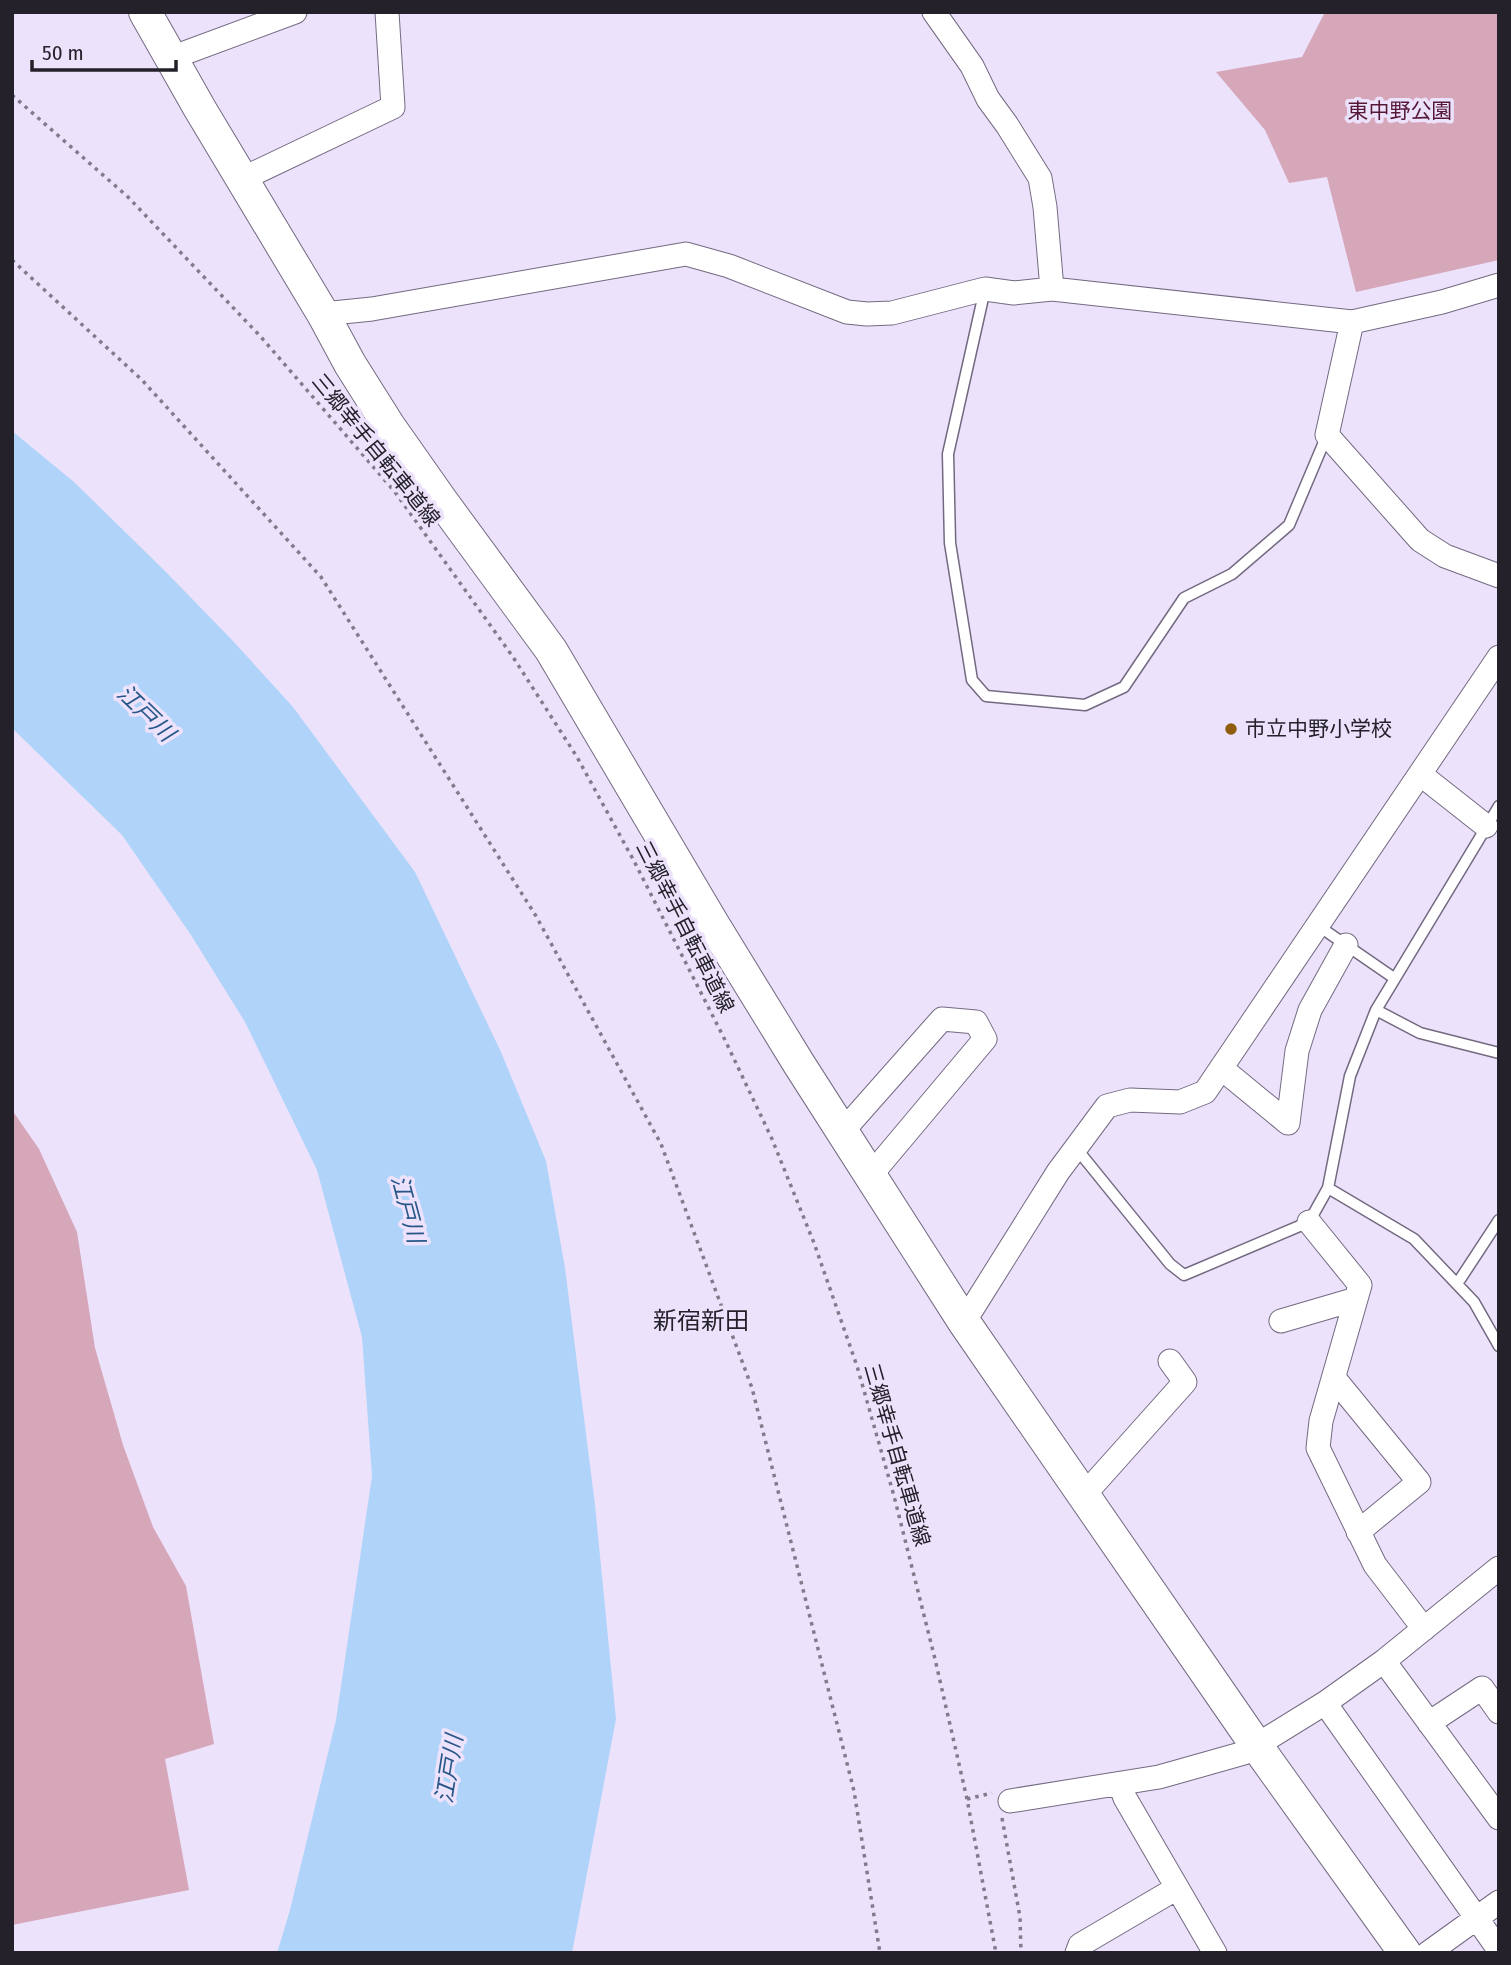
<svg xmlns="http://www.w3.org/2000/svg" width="1511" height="1965" font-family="'Fira Sans Condensed','Noto Sans JP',sans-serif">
<rect width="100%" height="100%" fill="#ece2fc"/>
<path fill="#d6a6b9" d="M1325 12H1499V260L1356 292 1327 177 1289 183 1265 130 1216 72 1302 57Z
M12 1110 39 1149 77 1232 95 1348 123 1445 153 1527 186 1586 214 1744 165 1759 189 1890 12 1925Z"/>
<path fill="#b0d3f9" d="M12 431 74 482 165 571 232 640 293 707 415 872 501 1052 546 1161 565 1268 595 1505 616 1719 572 1953H277L290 1910 336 1720 372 1476 362 1337 317 1170 245 1022 191 935 122 835 12 728Z"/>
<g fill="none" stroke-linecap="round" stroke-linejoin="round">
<defs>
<path id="lane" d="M985 289 948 454 950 543 972 680 986 696 1085 705 1124 687 1184 598 1232 574 1289 525 1327 435
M1499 806 1376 1010 1350 1076 1328 1188 1414 1239 1474 1302 1499 1346
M1317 925 1394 978
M1376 1010 1420 1033 1499 1053
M1076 1148 1170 1264 1184 1275 1309 1222 1328 1188
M1457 1284 1499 1220"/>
<path id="street" d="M934 12 972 66 988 99 1007 125 1040 178 1045 207 1052 289
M171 58 295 12
M242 179 393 107 387 12
M323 314 372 309 686 254 729 266 847 312 867 314 892 313 985 289 1014 293 1052 289 1352 322 1442 302 1499 285
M1352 322 1327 435 1420 540 1445 556 1499 576
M1420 774 1486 826
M1221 1068 1288 1123 1297 1051 1310 1010 1346 945
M842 1132 942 1019 976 1022 985 1039 870 1176
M1309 1222 1360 1285 1321 1421 1318 1448 1375 1565 1424 1629
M1281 1321 1356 1299
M964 1322 1058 1172 1107 1106 1130 1100 1180 1102 1205 1092 1499 657
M1334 1378 1419 1482 1358 1532
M1084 1495 1185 1382 1170 1361
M1384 1661 1499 1818
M1325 1703 1499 1950
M1429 1723 1482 1688 1499 1712
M1120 1784 1125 1798 1215 1953
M1010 1801 1159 1777 1244 1753 1325 1703 1384 1661 1499 1568
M1077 1953 1080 1945 1177 1888
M1428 1953 1499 1902"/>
<path id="secondary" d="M145 12 200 109 323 314 350 364 389 426 441 500 551 650 713 924 799 1064 964 1322 1256 1745 1405 1953"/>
</defs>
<use href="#lane" stroke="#736a81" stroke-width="13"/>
<use href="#street" stroke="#736a81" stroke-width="25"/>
<use href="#secondary" stroke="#736a81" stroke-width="34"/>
<path stroke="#817b8c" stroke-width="3.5" stroke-dasharray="3.5 5" stroke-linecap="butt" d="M12 95 128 197 261 337 395 492 513 657 577 757 634 861 725 1040 772 1139 814 1243 857 1366 894 1496 935 1659 967 1799 996 1953
M12 260 142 380 321 577 536 916 661 1144 752 1388 854 1791 880 1953
M967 1799 992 1793
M1002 1818 1020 1917 1021 1953"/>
<use href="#lane" stroke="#fff" stroke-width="10"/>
<use href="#street" stroke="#fff" stroke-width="23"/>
<use href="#secondary" stroke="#fff" stroke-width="32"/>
</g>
<circle fill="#905d0e" stroke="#ece2fc" stroke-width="2.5" cx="1231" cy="729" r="7"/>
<g text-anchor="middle" stroke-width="7" stroke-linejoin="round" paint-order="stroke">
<g font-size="21" fill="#551836" stroke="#ece2fc">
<text x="1400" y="118">東中野公園</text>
</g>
<g font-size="21" fill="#24212a" stroke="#ece2fc">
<text transform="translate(376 450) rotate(51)" y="7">三郷幸手自転車道線</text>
<text transform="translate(685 927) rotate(63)" y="7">三郷幸手自転車道線</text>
<text transform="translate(897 1455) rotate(74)" y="7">三郷幸手自転車道線</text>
</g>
<g font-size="21" fill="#24212a" stroke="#ece2fc" text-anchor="start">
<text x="1245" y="736">市立中野小学校</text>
</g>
<g font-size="23" font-style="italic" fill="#275788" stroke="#ece2fc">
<text transform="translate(146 713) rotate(44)" y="8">江戸川</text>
<text transform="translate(408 1209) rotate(75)" y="8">江戸川</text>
<text transform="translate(449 1769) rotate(-81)" y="8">江戸川</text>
</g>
<g font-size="24" fill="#24212a" stroke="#ece2fc">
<text x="701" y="1329">新宿新田</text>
</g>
</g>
<rect width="1511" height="1965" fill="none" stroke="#24212a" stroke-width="28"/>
<path d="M32 60v10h144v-10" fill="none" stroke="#24212a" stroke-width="3.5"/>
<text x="42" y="60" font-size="21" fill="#24212a" stroke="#ece2fc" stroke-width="5" paint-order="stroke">50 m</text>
</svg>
